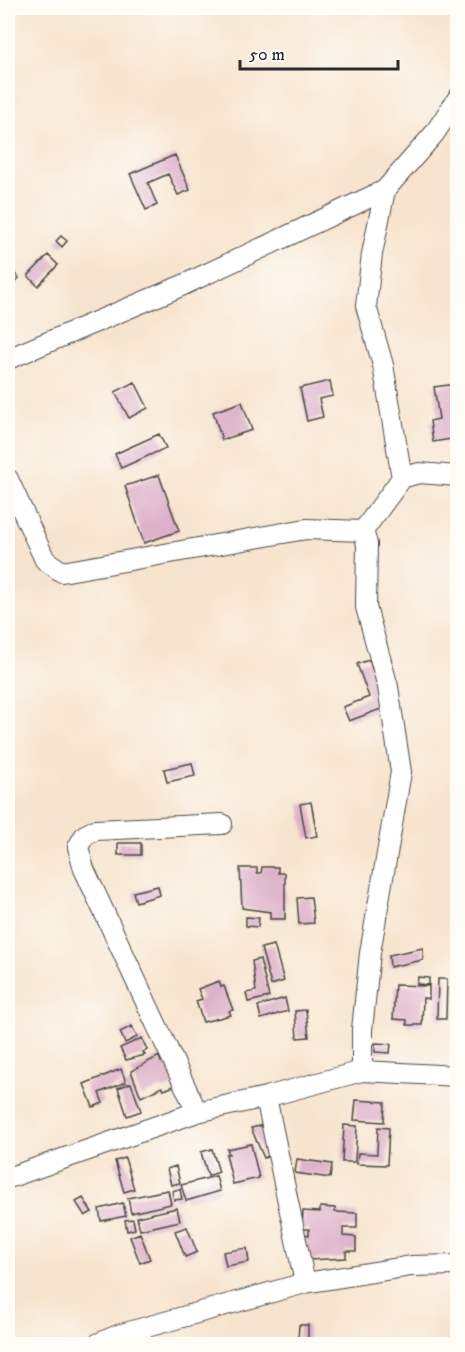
<svg xmlns="http://www.w3.org/2000/svg" width="465" height="1352" font-family="'IM FELL DW Pica',serif">
<rect width="100%" height="100%" fill="#fdfcf7"/>
<filter id="ink" filterUnits="userSpaceOnUse"><feTurbulence type="fractalNoise" baseFrequency=".0167" numOctaves="2"/><feDisplacementMap in="SourceGraphic" scale="12" xChannelSelector="R" yChannelSelector="G"/><feConvolveMatrix kernelMatrix="1 2 1 2 8 2 1 2 1" color-interpolation-filters="sRGB"/></filter>
<filter id="wash" filterUnits="userSpaceOnUse"><feTurbulence type="fractalNoise" baseFrequency=".008" numOctaves="4" result="noise"/><feDisplacementMap in="SourceGraphic" scale="24" xChannelSelector="R" yChannelSelector="G"/><feGaussianBlur stdDeviation="1.35" result="paint"/><feColorMatrix in="noise" values="0 0 0 0 0 0 0 0 0 0 0 0 0 0 0 0 0 1.4 0 .05"/><feComposite in="paint" operator="in"/></filter>
<g filter="url(#wash)">
<rect width="100%" height="100%" fill="#f7e4ce"/>
<g id="blocks">
<path fill="#ddb1c9" d="M175 155 190 190 178 195 168 174 148 183 157 205 146 210 130 174Z
M61 236 67 241 62 247 56 241Z
M48 255 58 265 38 286 28 276Z
M8 267 19 278 8 289Z
M330 381 333 396 319 399 323 417 307 421 300 388Z
M135 382 148 408 129 418 115 392Z
M456 384 458 438 433 442 430 421 439 419 434 387Z
M242 402 252 430 222 440 213 412Z
M159 434 166 448 121 468 115 454Z
M159 475 179 531 144 543 125 486Z
M369 660 386 707 349 721 343 707 369 697 357 664Z
M192 763 195 776 167 782 164 769Z
M311 802 317 836 306 838 300 804Z
M118 843H141V855H118Z
M262 867H278V873H285V919H270V912L242 908 240 868H257V873H261Z
M158 886 160 895 136 902 133 892Z
M311 897 314 923 299 924 297 898Z
M246 917 259 918 258 927 246 926Z
M274 945 284 981 271 985 261 948Z
M423 948V960L390 967 389 955Z
M260 959 269 997 248 1002 246 993 256 991 252 961Z
M418 977 429 978V985L417 984Z
M438 979H447L446 1019H437Z
M219 981 221 987 224 986 233 1010 229 1011 231 1015 203 1022 196 1001 202 999 198 989Z
M395 985 429 986V999L423 998 422 1025H407V1020L393 1019Z
M285 998 288 1011 261 1019 258 1006Z
M306 1010 309 1037 297 1038 295 1011Z
M132 1026 137 1037 125 1043 120 1032Z
M142 1038 147 1050 143 1052 145 1055 126 1060 120 1048Z
M375 1043 391 1044 390 1053 375 1052Z
M159 1056 161 1062 167 1059 179 1084 164 1090 162 1087 141 1097 131 1071Z
M121 1069 126 1082 99 1093 103 1103 93 1107 84 1084Z
M131 1083 141 1111 127 1116 118 1088Z
M356 1100 385 1102 384 1122 354 1120Z
M268 1124 269 1156 264 1158 251 1128Z
M344 1125 357 1126 355 1162H342Z
M378 1127 389 1128 387 1165 357 1164 358 1153 377 1154Z
M251 1144 259 1178 233 1184 226 1154H229L227 1149Z
M212 1149 219 1172 208 1176 201 1152Z
M125 1158 134 1189 124 1192 115 1161Z
M297 1159 332 1164 330 1178 295 1173Z
M176 1166 180 1183 171 1185 167 1169Z
M216 1176 220 1191 186 1201 181 1185Z
M180 1189 182 1199 174 1200 172 1191Z
M168 1190 171 1204 131 1213 128 1198Z
M83 1198 92 1212 85 1216 76 1202Z
M123 1203 126 1216 101 1221 99 1209Z
M320 1207 335 1208V1212L357 1213V1228H343V1236L356 1237V1251H346V1258L309 1260 302 1234 309 1235V1229H302L303 1211 320 1212Z
M177 1208 180 1221 140 1230 137 1217Z
M133 1219 135 1229 127 1231 125 1220Z
M187 1227 197 1252 185 1257 175 1231Z
M140 1233 150 1259 140 1263 130 1237Z
M247 1248 249 1262 226 1266 223 1252Z
M299 1325H308V1339H298Z"/>
</g>
</g>
<g filter="url(#ink)">
<use href="#blocks" fill-opacity="0" stroke="#4a4743" stroke-width="1.5"/>
<g fill="none" stroke-linecap="round" stroke-linejoin="round">
<defs>
<path id="street" d="M385 190 372 254 366 306 383 365 402 478
M8 359 181 286 385 190 434 134 458 98
M8 479 45 560 62 572 306 529 363 531 367 544 366 607 388 687 401 772 370 953 362 1030V1071
M363 531 402 478 419 473 458 476
M197 1112 84 869 78 847 85 835 95 830 222 824
M8 1178 197 1112 266 1097 362 1071 458 1076
M305 1283 411 1266 458 1265
M97 1344 118 1335 305 1283 266 1097"/>
</defs>
<use href="#street" stroke="#4a4743" stroke-width="22"/>
<use href="#street" stroke="#fff" stroke-width="20"/>
</g>
</g>
<rect width="465" height="1352" fill="none" stroke="#fdfcf7" stroke-width="30"/>
<path d="M240 60v9h158v-9" fill="none" stroke="#2b2b2b" stroke-width="3"/>
<text x="249" y="60" font-size="18" fill="#2b2b2b" stroke="#fdfcf7" stroke-width="4.5" paint-order="stroke">50 m</text>
</svg>
